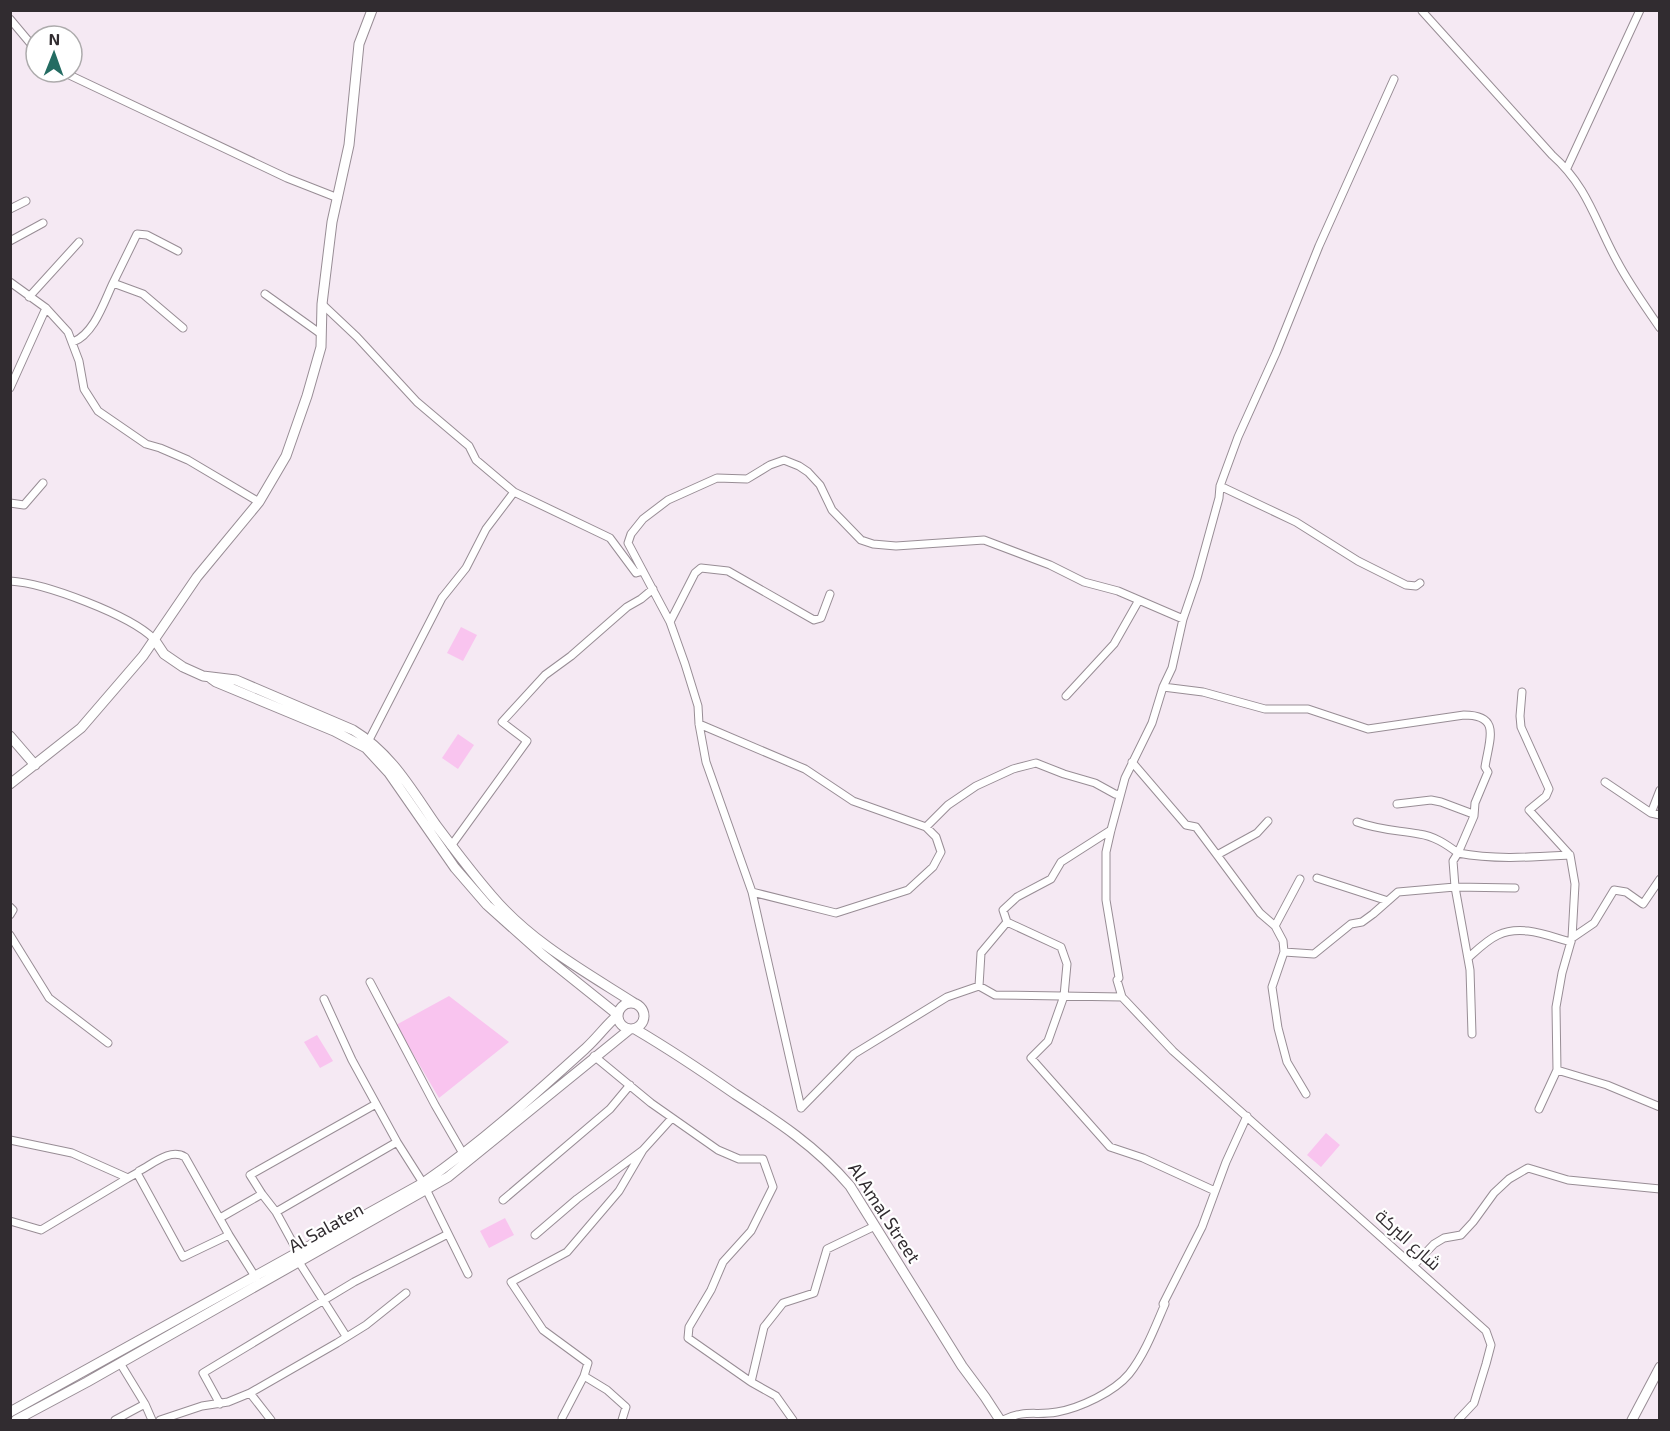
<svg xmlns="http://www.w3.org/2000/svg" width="1670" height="1431" font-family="'Exo 2',Cairo,sans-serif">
<rect width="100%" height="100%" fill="#f5e9f3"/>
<path fill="#f9c4ef" d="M461 627 477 635 463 661 447 653Z
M458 734 474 745 458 769 442 758Z
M449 996 509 1042 439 1098 396 1025Z
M317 1035 333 1061 320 1068 304 1042Z
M1326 1133 1340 1145 1321 1167 1307 1155Z
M505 1218 514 1235 489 1248 480 1231Z"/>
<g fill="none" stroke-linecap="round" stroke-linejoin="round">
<defs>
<path id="street" d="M1422 11 1552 155C1588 187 1595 221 1617 261 1629 284 1645 306 1660 328
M10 19 36 50
M63 72 287 178 338 198
M1394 79 1319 246 1276 353 1238 437 1220 486 1219 498 1197 578 1183 619 1172 668 1163 687 1152 723 1125 778 1111 830 1106 852V900L1119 978 1117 980 1122 997 1173 1051 1486 1331 1491 1345 1486 1364 1474 1403 1458 1420
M1567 168 1640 10
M10 209 26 201
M10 241 43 223
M10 282 46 308 68 332 79 361 84 389 98 411 146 444 160 448 188 460 259 502
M113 283 137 234 147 235 178 251
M265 294 321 334
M29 297 79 242
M322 304 357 337 417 402 469 446 476 460 514 492 610 538 636 573 643 571
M73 342C94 334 104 302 113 283L143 294 183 328
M10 388 46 308
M1220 486 1296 522 1358 561 1406 585 1416 586 1420 583
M10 503 24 505 43 483
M10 581C45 583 130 615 154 639
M670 622 695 573 701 568 728 571 814 620 821 618 830 594
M1163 687 1203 692 1265 709H1308L1368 729 1464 715C1502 715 1489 740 1485 767L1488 772 1475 803 1474 816 1458 853C1446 844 1434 836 1419 834 1396 830 1379 830 1357 822
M1522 692 1520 716 1521 727 1549 789 1546 796 1529 810 1570 855 1575 884 1572 938 1562 973 1556 1007 1557 1070 1539 1109
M1066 696 1114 644 1139 600
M699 724 805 769 853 801 926 827 936 837 941 852 933 867 908 890 836 913 752 892
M369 740 442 598 466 568 486 529 514 492
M1132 762 1186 825 1196 827 1217 855
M1605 782 1651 813
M1660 790 1651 813 1660 815
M1397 804 1431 800 1441 802 1473 814
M1268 821 1257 833 1217 855 1260 913 1275 926 1283 941 1284 952 1272 987 1278 1028 1287 1062 1306 1094
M926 827 948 805 976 786 1013 769 1036 763 1064 774 1095 783 1115 794 1120 795
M451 846 527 741 502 722 545 675 571 656 627 607 641 599 653 589
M1317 878 1388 901
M1515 888 1455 887 1453 861 1458 853C1495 860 1533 857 1570 855
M10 907 13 910 10 915
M1007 922 1061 947 1067 964 1064 996 1048 1041 1031 1058 1110 1147 1143 1158 1215 1191
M1275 926 1300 879
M10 935 49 998 108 1043
M1572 938 1594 923 1614 890 1626 892 1643 904 1660 879
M1284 952 1314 954 1351 924 1362 922 1373 914 1398 892 1455 887 1470 970 1472 1034
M1468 958C1477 950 1487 940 1498 935 1522 924 1548 936 1571 942
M370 982 435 1105 465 1157
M979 986 981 953 1007 922 1003 910 1017 897 1051 879 1061 862 1111 830
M324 999 352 1060 397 1142 423 1183 468 1274
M594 1056 651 1103 718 1150 739 1159H763L773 1187 751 1231 723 1262 711 1290 689 1327 688 1338 751 1382
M1557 1070 1607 1085 1660 1107
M801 1108 752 892 706 762 699 724 698 706 685 664 670 622 628 543 631 534 643 519 668 500 717 478 747 479 770 465 784 460 799 466 808 472 820 485 832 510 861 540 873 544 896 546 984 540 1050 565 1084 582 1118 591 1183 619
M801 1108 854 1054 947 997 979 986 995 995 1122 997
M10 1140 72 1153 128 1178 137 1173 183 1257 229 1235
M139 1171C153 1164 170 1148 185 1157L229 1235 256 1278
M262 1194 250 1175 376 1104
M503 1200 610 1109 630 1085
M276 1212 397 1142
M220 1218 262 1194 276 1212 300 1256
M10 1221 41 1230 128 1178
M535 1235 577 1199 643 1150 672 1118
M299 1262 346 1336
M1414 1265 1434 1244 1444 1238 1461 1235 1473 1222 1494 1193 1509 1179 1528 1168 1568 1180 1660 1189
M120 1363 145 1404 152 1420
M584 1376 607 1390 626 1407 622 1420
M250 1393 271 1420
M220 1404 203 1373 354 1282 448 1234
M562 1418 584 1376 588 1363 543 1330 511 1282 567 1252 619 1191 643 1150
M115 1420 145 1404
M160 1420 202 1406 228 1402 250 1393 337 1343 366 1325 406 1293
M793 1420 776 1396 751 1382 764 1327 783 1303 814 1293 827 1249 875 1226
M1003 1420C1026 1409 1035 1416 1057 1412 1080 1408 1114 1392 1129 1374 1145 1354 1155 1327 1165 1304H1163L1202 1227 1226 1162 1247 1116"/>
<path id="secondary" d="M154 639 164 654 183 667 203 676 236 680 353 730C391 753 411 789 436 825 454 849 472 873 492 896 531 942 584 971 634 1003
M10 736 35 765
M10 784 81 728 143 656 197 577 259 502 286 456 307 396 321 347 322 304 332 222 349 145 359 44 372 10
M618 1016a13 13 0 1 1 26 0a13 13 0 1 1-26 0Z
M635 1029C669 1049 702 1071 735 1094 777 1121 817 1147 850 1186L962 1366 985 1397 1000 1420
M10 1412 423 1183C481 1143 534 1095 586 1048 598 1037 607 1024 618 1015L543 955 487 905 455 868 389 773 366 748 334 731 216 682 209 677
M16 1420 87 1382 448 1177 630 1029
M1632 1420 1660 1367"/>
</defs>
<use href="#street" stroke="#988d95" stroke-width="9"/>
<use href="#secondary" stroke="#988d95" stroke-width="11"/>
<use href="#street" stroke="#fff" stroke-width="7"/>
<use href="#secondary" stroke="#fff" stroke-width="9"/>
</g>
<g text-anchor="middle" stroke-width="4.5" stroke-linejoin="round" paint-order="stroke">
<g font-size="18" fill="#312c30" stroke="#fff">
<text transform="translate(884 1213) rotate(57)" y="6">Al Amal Street</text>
<text transform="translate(326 1228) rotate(-29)" y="6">Al Salaten</text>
<text transform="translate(1408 1240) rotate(42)" y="6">شارع البركة</text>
</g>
</g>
<rect width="1670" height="1431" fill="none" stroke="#312c30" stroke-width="24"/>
<g transform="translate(54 54) rotate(1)"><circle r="28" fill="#ffffff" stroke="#adabac" stroke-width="1.5"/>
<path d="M0-4.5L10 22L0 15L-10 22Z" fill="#246c62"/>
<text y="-9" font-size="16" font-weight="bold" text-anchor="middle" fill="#312c30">N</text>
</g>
</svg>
